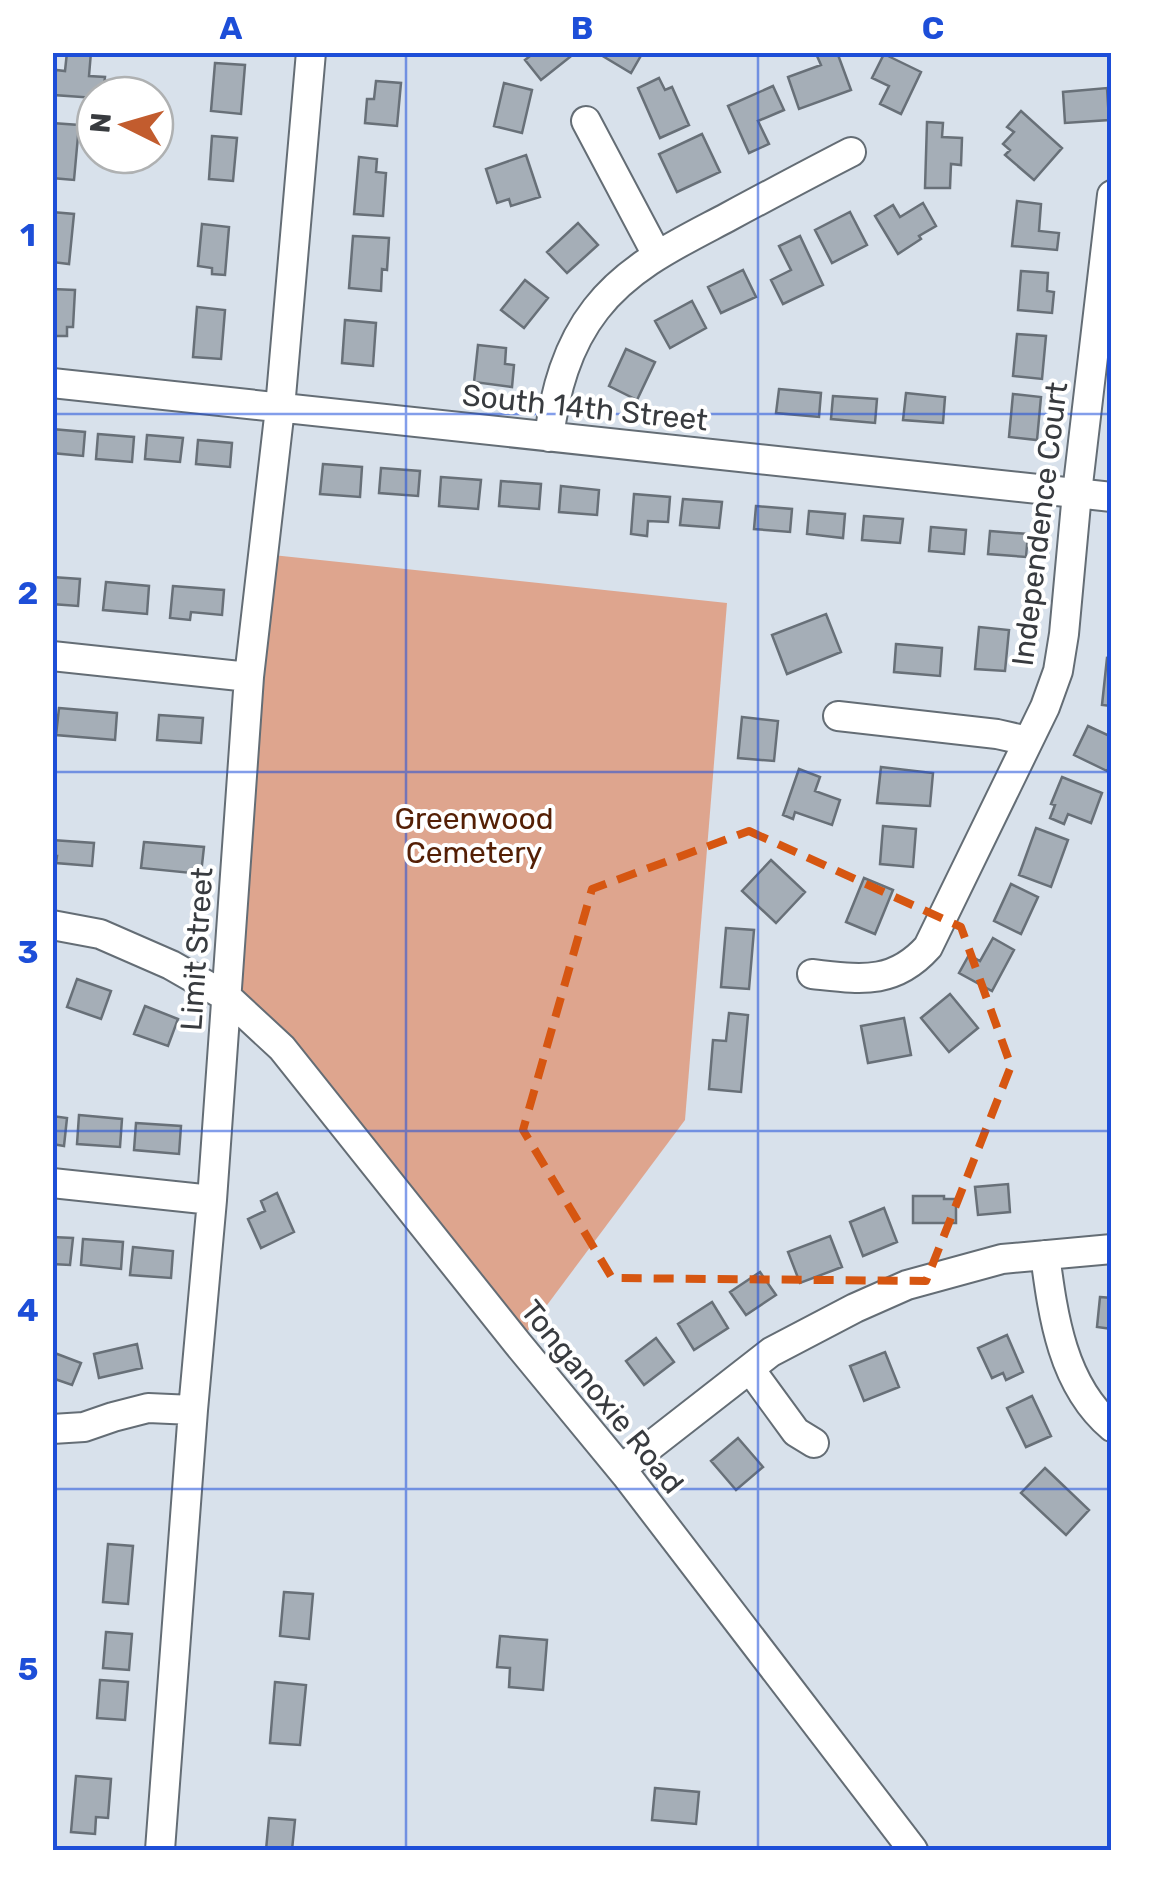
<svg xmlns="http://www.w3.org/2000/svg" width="1164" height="1903" font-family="Rubik,sans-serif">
<rect width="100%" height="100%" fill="#d8e1eb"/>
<path fill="#dea58e" d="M263 554 727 603 685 1120 518 1344 227 997Z"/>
<path fill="#a5aeb7" stroke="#687078" stroke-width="2.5" d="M67 52H91L89 76 105 77 103 95H95V98L54 95 56 70 65 71Z
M535 52H567L570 57 541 80 525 60Z
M596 52H643L631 73Z
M827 52H837L851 90 799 109 788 77 821 65 817 56Z
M884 54 921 72 901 114 880 104 889 86 872 78Z
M215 63 245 65 241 114 211 111Z
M659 78 665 90 672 87 689 125 660 138 638 88Z
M376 81 401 83 397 126 365 123 367 99H374Z
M504 83 532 90 522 133 494 126Z
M773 86 784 110 758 121 769 144 749 153 728 106Z
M1107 88 1109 120 1065 123 1063 92Z
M1021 111 1062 148 1034 180 1005 155 1010 150 1003 144 1014 132 1007 127Z
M927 122 943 123 942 137 962 138 961 165 951 164 950 188H925Z
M52 123 79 125 74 180 52 178Z
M702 134 720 172 677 192 659 154Z
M212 136 237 138 233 181 209 179Z
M526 155 540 197 511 206 509 199 497 203 486 169Z
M359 157 377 159 376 172 386 173 383 216 354 214Z
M1017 201 1041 204 1039 231 1059 233 1057 250 1012 246Z
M923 203 936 226 919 236 921 239 898 254 875 216 893 205 900 217Z
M52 212 74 214 69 264 52 262Z
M850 212 867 245 832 263 815 230Z
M578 223 598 245 567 273 547 252Z
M202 224 229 227 225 275 212 274V268L198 266Z
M353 236 389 238 387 270 382 269 381 291 349 288Z
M800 236 823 285 783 304 771 280 791 270 779 246Z
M743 270 756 297 721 313 708 287Z
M1021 271 1048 273 1047 291 1054 292 1052 313 1018 310Z
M525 280 548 298 524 328 501 310Z
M52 289 75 290 73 327H67V336H52Z
M692 301 706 328 670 348 655 321Z
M197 307 225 310 221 359 193 357Z
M345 320 376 323 373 366 342 363Z
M1017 334 1046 336 1042 379 1013 376Z
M478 345 506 348 505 364 514 365 512 387 474 382Z
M626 349 655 362 637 400 609 386Z
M779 389 821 393 819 417 776 413Z
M906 393 945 397 943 423 903 420Z
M1013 394 1041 397 1037 440 1009 437Z
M833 396 877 399 875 423 831 419Z
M52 429 85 432 83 456 52 453Z
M98 434 134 437 132 462 96 459Z
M147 435 183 438 180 462 145 459Z
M198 440 232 443 230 467 196 464Z
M323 464 362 467 360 497 320 494Z
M381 468 420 471 418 496 379 493Z
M441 477 481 480 478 509 439 506Z
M501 481 541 484 539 509 499 506Z
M561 486 599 490 597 515 559 512Z
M634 494 670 497 668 522 648 521 647 536 631 534Z
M683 499 722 502 719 528 680 525Z
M756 506 792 509 790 532 754 529Z
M809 511 845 514 843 538 807 534Z
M864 516 903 519 900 543 862 540Z
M931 527 966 530 964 554 929 551Z
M990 531 1028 534 1026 557 988 554Z
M52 577 80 579 78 606 52 604Z
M106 582 149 586 147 614 103 610Z
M173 586 224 590 222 615 191 612 190 620 170 618Z
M826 614 841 652 787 674 772 635Z
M979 627 1009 630 1005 671 975 669Z
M896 644 942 648 940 676 894 672Z
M1107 658 1112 659V706L1102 705Z
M59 708 117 713 115 740 56 735Z
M159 715 203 718 201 743 157 740Z
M742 717 778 721 774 761 738 758Z
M1088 726 1112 737V763L1107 771 1074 755Z
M881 767 933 773 930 806 877 803Z
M799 769 820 777 815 791 840 800 832 825 795 812 793 819 783 815Z
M1062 777 1102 793 1091 823 1068 814 1064 824 1050 818 1055 805 1051 804Z
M883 826 916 829 913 867 880 864Z
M1036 828 1068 840 1051 887 1019 875Z
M52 840 94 843 92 866 56 863 57 856H52Z
M144 842 204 847 201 874 141 868Z
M771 860 805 892 776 923 742 891Z
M864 878 893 890 875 934 846 922Z
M1011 884 1038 897 1021 934 994 921Z
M726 928 754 930 749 989 721 987Z
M993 938 1014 950 992 991 959 973 969 955 980 961Z
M77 979 111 991 101 1019 67 1007Z
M950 994 978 1028 949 1052 921 1018Z
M145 1006 178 1019 168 1046 134 1034Z
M729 1013 748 1015 741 1092 709 1089 713 1040 726 1041Z
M904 1018 911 1055 868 1063 861 1026Z
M79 1115 122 1119 120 1147 77 1144Z
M52 1116 67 1118 64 1146 52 1144Z
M136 1123 181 1126 179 1154 134 1150Z
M1008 1184 1010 1212 978 1215 975 1187Z
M277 1193 294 1232 261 1248 248 1219 265 1211 261 1201Z
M913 1196H944V1199H956V1223H913Z
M884 1208 897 1242 863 1256 850 1222Z
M830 1236 842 1267 800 1283 788 1252Z
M52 1237 73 1238 70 1265 52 1264Z
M83 1239 123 1242 121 1269 81 1265Z
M133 1247 173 1251 171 1278 130 1275Z
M760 1272 776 1295 746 1315 730 1292Z
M1100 1297 1112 1298V1329L1097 1327Z
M712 1302 728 1328 694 1350 678 1324Z
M1007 1335 1023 1372 1006 1380 1003 1373 992 1378 978 1348Z
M656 1338 674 1362 644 1385 626 1361Z
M137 1344 142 1368 99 1378 94 1354Z
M52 1352 81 1363 72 1385 52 1378Z
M885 1352 899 1387 864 1401 850 1366Z
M1032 1396 1051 1436 1026 1447 1007 1408Z
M738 1438 763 1467 736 1490 711 1461Z
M1045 1468 1089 1510 1066 1535 1021 1493Z
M108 1544 133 1546 128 1604 103 1602Z
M284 1592 313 1594 309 1639 280 1636Z
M106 1632 132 1634 129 1670 103 1668Z
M500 1636 547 1640 543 1690 509 1687 510 1668 497 1667Z
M100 1680 128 1682 125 1720 97 1718Z
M275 1682 306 1685 300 1745 270 1743Z
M76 1776 111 1779 108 1818 96 1817 95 1834 71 1832Z
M655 1788 699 1792 696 1824 652 1820Z
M269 1818 295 1820 292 1850H266Z"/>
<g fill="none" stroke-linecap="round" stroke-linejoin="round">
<defs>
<path id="minor" d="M586 121 657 255
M52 383 1112 497
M549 437C555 391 567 346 596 309 630 265 681 242 728 217 769 195 810 173 851 152
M52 656 249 677
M838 716 997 734 1028 741
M52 925 100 934 171 965 227 997 282 1048 518 1344 626 1475 913 1850
M812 974C859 979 893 986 928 947L1045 707 1058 671 1064 634 1077 493 1112 195
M52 1183 212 1200
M1045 1255C1053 1315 1062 1385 1112 1427
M750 1369 796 1432 814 1443
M52 1429 84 1427 113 1417 148 1408 193 1410
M621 1469 771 1352 855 1308 907 1285 1002 1259 1112 1249
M160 1850 193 1410 212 1200 249 677 280 408 311 52"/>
</defs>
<use href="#minor" stroke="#646d75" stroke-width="32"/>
<use href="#minor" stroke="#fff" stroke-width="28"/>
</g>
<path fill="none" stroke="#d65611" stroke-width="8" stroke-dasharray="20 12" stroke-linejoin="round" d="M749 831 961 927 1011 1066 926 1281 612 1278 523 1130 592 889Z"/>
<path fill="none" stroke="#1d4ed8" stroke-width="2.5" stroke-opacity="0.55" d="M406 52V1850M758 52V1850M52 414H1112M52 772H1112M52 1131H1112M52 1489H1112"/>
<g text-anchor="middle" stroke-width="8" stroke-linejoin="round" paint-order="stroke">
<g font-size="30" fill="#383b3f" stroke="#fff">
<text transform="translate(585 408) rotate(6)" y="10">South 14th Street</text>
<text transform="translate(1040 524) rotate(-83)" y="10">Independence Court</text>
<text transform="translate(197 949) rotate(-86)" y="10">Limit Street</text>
<text transform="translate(602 1397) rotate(51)" y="10">Tonganoxie Road</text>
</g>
<g font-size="30" fill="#541f05" stroke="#fff">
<text x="474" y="829">Greenwood<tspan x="474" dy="34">Cemetery</tspan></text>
</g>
</g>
<rect width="1164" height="1903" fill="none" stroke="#ffffff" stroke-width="110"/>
<g transform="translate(125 125) rotate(275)"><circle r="48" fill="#ffffff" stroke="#afb1b2" stroke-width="2.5"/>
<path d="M0-8L18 38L0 25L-18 38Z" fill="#c25c2e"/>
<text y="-15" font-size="28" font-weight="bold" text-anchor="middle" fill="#383b3f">N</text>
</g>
<rect x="55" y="55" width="1054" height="1793" fill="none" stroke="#1d4ed8" stroke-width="4"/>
<g font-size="32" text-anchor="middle" font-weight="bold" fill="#1d4ed8">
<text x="231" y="39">A</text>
<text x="582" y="39">B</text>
<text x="933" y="39">C</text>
<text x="28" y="246">1</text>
<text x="28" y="604">2</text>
<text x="28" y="963">3</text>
<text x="28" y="1321">4</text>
<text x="28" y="1680">5</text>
</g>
</svg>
